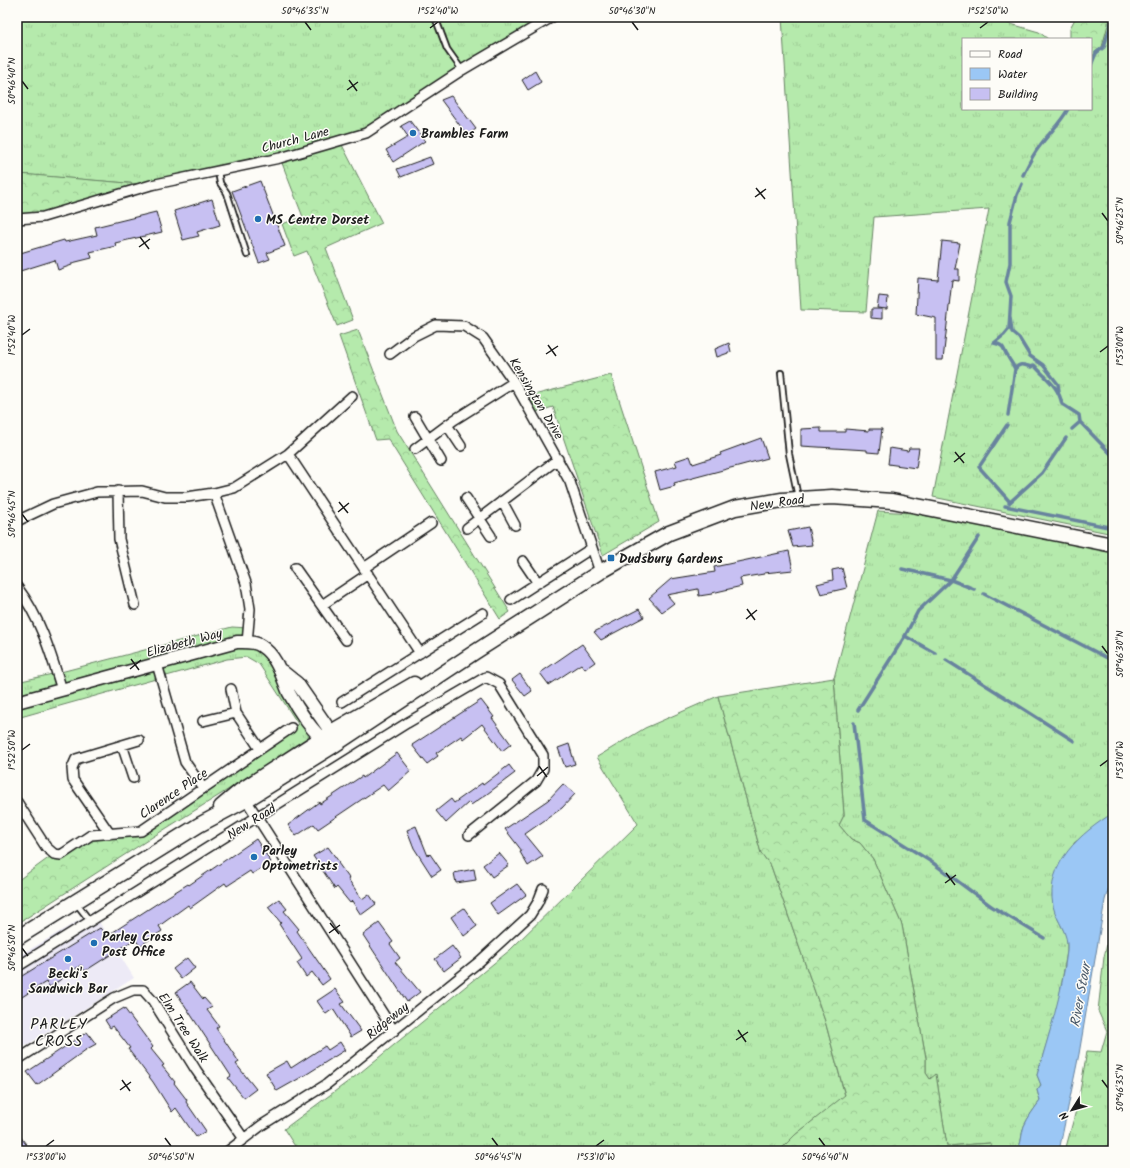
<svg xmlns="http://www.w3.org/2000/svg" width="1130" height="1168" font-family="Kalam,sans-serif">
<defs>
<pattern id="grass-tufts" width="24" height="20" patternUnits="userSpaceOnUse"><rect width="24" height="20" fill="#b5eaac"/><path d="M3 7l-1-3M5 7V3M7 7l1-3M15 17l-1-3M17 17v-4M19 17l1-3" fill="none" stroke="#9bc893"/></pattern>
<pattern id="forest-crowns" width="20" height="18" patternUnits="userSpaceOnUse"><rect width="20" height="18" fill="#b5eaac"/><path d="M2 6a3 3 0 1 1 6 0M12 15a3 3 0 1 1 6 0" fill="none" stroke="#9bc893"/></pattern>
</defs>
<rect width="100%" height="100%" fill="#fdfcf7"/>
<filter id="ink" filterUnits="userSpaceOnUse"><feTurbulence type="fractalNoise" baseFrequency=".025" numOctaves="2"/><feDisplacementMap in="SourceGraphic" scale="8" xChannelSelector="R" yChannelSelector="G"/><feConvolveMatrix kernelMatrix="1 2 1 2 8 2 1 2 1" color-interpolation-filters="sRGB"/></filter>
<g filter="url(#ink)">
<path fill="#edeaf6" d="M93 912 134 978 17 1051V957Z"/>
<path fill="url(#grass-tufts)" stroke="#688364" d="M17 17H552L366 133 151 185 17 174Z
M782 17H986L1039 32 1048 39H963V109H1091V55H1094L1095 52 1102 47 1109 18 1113 17V534L933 497 989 209 874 217 866 312 801 310Z
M878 511 913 513 1113 552V813L1074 843 1058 919 1067 937V951L1058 1006 1037 1075 1041 1085 1037 1090 1040 1101C1034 1109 1028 1117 1024 1126 1021 1135 1022 1143 1017 1151H991L990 1143 947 1146 936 1075 930 1079 926 1073V1058L902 925 873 859 860 843 851 839 839 825 844 815 834 678Z
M232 627 248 628 247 642 256 643 317 734 154 836 145 827 298 724 259 664 247 657 227 659 17 718V682L57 673Z
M718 696 761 853 771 866 825 1021 845 1096 795 1135 779 1151H298L284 1129 361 1072 510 950 638 824 597 757 645 728Z
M1113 918V1151H1065L1078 1103 1087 1051 1101 1052 1107 1031 1098 1011 1104 957Z"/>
<path fill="url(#forest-crowns)" stroke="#688364" d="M1076 17H1110L1102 47 1095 52 1094 55H1091V39H1070V28Z
M340 141 382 223 326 248 353 320 337 326 307 251 294 256 282 224 303 217 280 158Z
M17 174 33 175 151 185 85 205 17 219Z
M358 330 397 431 510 612 500 619 388 439 376 440 339 336Z
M611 375 659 522 603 555 553 407 536 412 530 396Z
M834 678 844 815 839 825 851 839 860 843 873 859 902 925 926 1058V1073L930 1079 936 1074 947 1146 991 1143V1151H779L795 1135 845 1095 825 1021 771 866 761 853 718 696Z
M145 827 154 836 17 924V881L54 854 91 835Z"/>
<path fill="#9bc7f5" stroke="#68839e" d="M1113 813V874L1105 900 1079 1054 1059 1151H1017C1022 1143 1021 1135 1024 1126 1028 1117 1034 1109 1040 1101L1037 1090 1041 1085 1037 1075C1049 1034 1062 994 1067 951 1069 932 1057 923 1053 906 1045 863 1081 833 1113 813Z"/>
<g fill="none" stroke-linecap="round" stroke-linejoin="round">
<path stroke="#68839e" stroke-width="3.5" d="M1091 65 1096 53 1104 47 1113 17
M1023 175C1028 165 1032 156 1039 147 1048 134 1060 124 1068 109
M1010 318 1012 332 1019 338 1030 356 1043 365 1058 384 1059 391
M1015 369C1013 364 1010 361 1008 357 1002 348 1006 346 994 343L1004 335 1009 329 1011 296 1006 282 1010 263V222L1017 195 1022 184
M1008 415 1015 369C1020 362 1024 365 1031 367L1034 365C1046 379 1058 385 1062 404L1079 415 1080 422
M1007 425 979 467 1010 502
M1072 429 1080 422 1113 456
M1009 503 1042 473 1066 438
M1005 506 1113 528
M902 569 951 580 974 589
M984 594 1113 661
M905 636 935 653
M946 660 1074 741
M858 710 905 636 918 611 951 580 979 537
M854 723 865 820 933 863 991 906 1044 938"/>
</g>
<path fill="#c7c0f2" stroke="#1c1c1c" d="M535 71 541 82 528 90 522 80Z
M451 96 476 129 467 135 441 100Z
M410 121 425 141 393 162 386 150 408 137 401 126Z
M430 157 433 164 401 177 397 169Z
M260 181 285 246 267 253 270 259 259 263 232 191Z
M212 199 220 225 197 232 199 236 183 240 174 211Z
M156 212 162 232 115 243 116 246 90 252 92 258 72 263V265L58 270 55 260 17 272V254L64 240 65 242 97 235 95 227Z
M942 241 960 243 955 269H959V281L952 280 943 360H936V318L916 314 918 278 938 280Z
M879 296 888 297 887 309 877 308Z
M871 309H882V319L871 318Z
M729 343 731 352 717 357 715 349Z
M821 428V432H845V429L869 431V429H882L879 453 867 452V450L801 446V429Z
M761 438 768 458 674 483 675 486 660 490 655 472 677 466 675 461 690 456 693 464 721 455 720 453Z
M890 448 908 451 909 448H919L916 468 888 464Z
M808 527 812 545 793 547 788 531Z
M789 551 793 570 764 573V574L740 578 742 586 712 593V594L699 596 698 589 667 595 674 603 662 612 649 598 671 579 715 572 714 567Z
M842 568 847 588 821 594 817 584 833 580 832 570Z
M639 609 644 617 601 640 594 632Z
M582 644 595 662 585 669 581 664 549 685 540 673Z
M520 674 532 691 525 696 512 680Z
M481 700 494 717 492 718 511 744 502 751 482 724 463 739 461 736 436 753 438 756 427 764 412 745Z
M569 744 575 764 565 767 558 748Z
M397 753 411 771 388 791 383 785 318 829 314 824 296 836 288 825 319 802 320 804 362 776 363 778Z
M509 765 515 773 487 794 471 805 469 802 446 823 436 811 451 799 454 803 482 783 483 785Z
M563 784 575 794 562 808 525 834 543 856 528 866 520 852 522 851 505 829 548 800Z
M416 826 428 856 430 854 441 870 432 876 414 848 407 830Z
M256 839 271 862 252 874 250 871 227 886 225 883 190 908 188 905 159 926 162 931 140 946 135 939 85 971 81 965 50 987 46 982 17 1000V979L100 928 107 936 167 897 188 884 189 885Z
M328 847 339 862 338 863 349 878 348 879 362 899 369 894 376 904 361 915 352 901 350 903 337 887 335 889 313 856Z
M499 853 509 865 492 877 483 865Z
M474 869 476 880 456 883 454 873Z
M517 884 526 895 498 915 490 903Z
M279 899 287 909 284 911 299 929 297 931 330 979 322 985 312 972 306 977 297 963 302 959 279 924 281 923 268 907Z
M464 908 477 926 464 936 451 917Z
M379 923 393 942 390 944 400 958 395 962 420 992 407 1002 363 935Z
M452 946 461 958 444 971 435 959Z
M187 958 195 968 181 979 173 969Z
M190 982 203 999 204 998 212 1007 207 1010 219 1026 216 1028 239 1062 236 1064 256 1089 244 1098 228 1078 231 1076 176 992Z
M335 989 345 1002 341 1004 361 1031 351 1037 333 1009 326 1014 317 1001Z
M124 1008 153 1047 151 1049 164 1065 162 1066 175 1082 174 1083 187 1100 186 1102 206 1131 196 1137 176 1108 172 1112 153 1082 128 1049 130 1048 113 1026 110 1028 105 1020Z
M87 1032 96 1044 87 1049 37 1085 27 1072Z
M340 1042 345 1050 307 1074 277 1091 266 1073 287 1061 291 1068 325 1046 328 1050Z
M17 1132 31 1151H17Z"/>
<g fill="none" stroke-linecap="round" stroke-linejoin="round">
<defs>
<path id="lane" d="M435 17 447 49 462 70
M218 171 220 183 227 193 247 255
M781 373 789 454 798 497
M76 903 90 921"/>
<path id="street" d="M17 219 43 217 151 185 280 158 366 133 462 70 552 17
M390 354 414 336 436 325 464 326 483 338 514 382 570 482 600 572
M415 417 441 461
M447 425 461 446
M415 449 454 420 514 382
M288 454 420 653
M118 491 119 539 135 605
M214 493 246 583 250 609 247 643
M466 498 491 536
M502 501 515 525
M17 521 53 504 97 492 142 491 165 497H187L214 493 234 488 288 454 352 396
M467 528 558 459
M523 561 538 583
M295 568 346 640
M364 568 431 523
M17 587C40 617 51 654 62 690
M511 600 592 548
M322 605 368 574
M157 664 185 762 203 788
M231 689 236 713 260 749
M342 702 483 613
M203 721 236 713
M122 745 133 778
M243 795 394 1031
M17 802 46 847 54 854 61 855 91 835 141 831 291 728
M110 834 73 780 72 768 76 759 139 740
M17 967 407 723 486 677 499 684 543 755V769L536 781 469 835
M17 1060 114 998 133 990H143L153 1001 196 1070 244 1139
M228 1151 262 1125 327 1084 480 961 530 915 538 902 543 889"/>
<path id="secondary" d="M282 671 297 683 331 732 332 741
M17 702 237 642C245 642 255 641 261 646 277 656 282 677 289 693 297 708 314 735 328 743"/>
<path id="primary" d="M221 807 240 791 331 732 414 684
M17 938 199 825 246 800 333 746 475 652 600 572 669 533 735 508 782 500 832 497 892 501 1113 545"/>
</defs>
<use href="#lane" stroke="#1c1c1c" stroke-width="8"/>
<use href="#street" stroke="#1c1c1c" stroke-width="12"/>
<use href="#secondary" stroke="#1c1c1c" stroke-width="15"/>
<use href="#primary" stroke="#1c1c1c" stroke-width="17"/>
<use href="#lane" stroke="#fdfcf7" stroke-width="4.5"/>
<use href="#street" stroke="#fdfcf7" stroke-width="9"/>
<use href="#secondary" stroke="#fdfcf7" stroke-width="12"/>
<use href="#primary" stroke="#fdfcf7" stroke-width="14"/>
</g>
</g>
<path fill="none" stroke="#1c1c1c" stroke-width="1.5" d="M305 22 311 30M632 22 638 30M430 28 438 22M980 28 988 22M349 80 357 91M22 81 28 89M347 90 358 82M756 188 765 199M755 197 766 189M1102 213 1108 221M140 237 149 249M139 247 150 239M22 335 30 329M548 345 556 356M1100 352 1108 346M546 354 558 346M955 452 964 463M954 462 965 453M339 502 348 513M338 512 349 503M22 514 28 522M747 609 755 620M746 619 757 610M1102 646 1108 654M131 659 139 670M130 669 141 660M22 750 30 744M539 766 547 777M1100 766 1108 760M537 776 548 767M946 873 955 885M945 883 956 875M330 923 339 934M329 933 340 925M22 948 28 956M738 1030 746 1042M736 1040 748 1032M122 1080 130 1091M1102 1080 1108 1088M120 1090 131 1082M165 1138 171 1146M492 1138 498 1146M819 1138 825 1146M46 1146 54 1140M596 1146 604 1140"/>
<g fill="#1f6fb2" stroke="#fdfcf7" stroke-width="1.5">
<circle cx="413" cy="133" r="4"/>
<circle cx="258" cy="219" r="4"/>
<rect x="607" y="554" width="8" height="8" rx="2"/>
<circle cx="254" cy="857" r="4"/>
<circle cx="94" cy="943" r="4"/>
<circle cx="68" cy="959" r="4"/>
</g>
<g text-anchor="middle" stroke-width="3" stroke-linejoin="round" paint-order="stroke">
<g font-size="13" font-weight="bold" fill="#1c1c1c" stroke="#fdfcf7" text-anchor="start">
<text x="421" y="138">Brambles Farm</text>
<text x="266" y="224">MS Centre Dorset</text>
<text x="619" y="563">Dudsbury Gardens</text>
<text x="262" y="855">Parley<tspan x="262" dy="15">Optometrists</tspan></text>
<text x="102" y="941">Parley Cross<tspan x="102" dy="15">Post Office</tspan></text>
<text x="68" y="978" text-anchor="middle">Becki's<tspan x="68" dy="15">Sandwich Bar</tspan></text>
</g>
<g font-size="13" fill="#1c1c1c" stroke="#fdfcf7">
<text transform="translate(295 139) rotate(-15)" y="5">Church Lane</text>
<text transform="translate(537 398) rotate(59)" y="5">Kensington Drive</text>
<text transform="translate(777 502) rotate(-8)" y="5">New Road</text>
<text transform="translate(184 642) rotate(-15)" y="5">Elizabeth Way</text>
<text transform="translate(173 793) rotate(-34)" y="5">Clarence Place</text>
<text transform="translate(251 821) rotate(-32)" y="5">New Road</text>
<text transform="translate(387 1020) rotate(-39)" y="5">Ridgeway</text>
<text transform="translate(184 1027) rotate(57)" y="5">Elm Tree Walk</text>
</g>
<g font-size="14" font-style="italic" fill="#485868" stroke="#fdfcf7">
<text transform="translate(1080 995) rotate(-80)" y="5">River Stour</text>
</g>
<g font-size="15" letter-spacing="1" fill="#1c1c1c" stroke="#fdfcf7">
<text x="59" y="1029">PARLEY<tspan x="59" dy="17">CROSS</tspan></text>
</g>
</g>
<rect width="1130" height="1168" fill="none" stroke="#fdfcf7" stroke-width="44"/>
<rect x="962" y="38" width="130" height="72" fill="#fdfcf7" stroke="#a3a29f"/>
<rect x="970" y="51" width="20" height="6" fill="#fdfcf7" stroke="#a3a29f"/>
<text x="998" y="58" font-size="12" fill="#1c1c1c">Road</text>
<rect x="970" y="68" width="20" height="12" fill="#9bc7f5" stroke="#a3a29f"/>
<text x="998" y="78" font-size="12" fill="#1c1c1c">Water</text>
<rect x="970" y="88" width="20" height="12" fill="#c7c0f2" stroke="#a3a29f"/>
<text x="998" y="98" font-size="12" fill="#1c1c1c">Building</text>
<g transform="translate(1072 1110) rotate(233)" stroke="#fdfcf7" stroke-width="3" paint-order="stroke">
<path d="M0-3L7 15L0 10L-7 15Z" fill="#1c1c1c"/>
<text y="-6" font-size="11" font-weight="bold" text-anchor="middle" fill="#1c1c1c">N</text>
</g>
<rect x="22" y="22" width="1086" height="1124" fill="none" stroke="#1c1c1c" stroke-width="1.5"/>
<g font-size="10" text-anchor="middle" fill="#1c1c1c">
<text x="305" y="14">50°46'35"N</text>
<text x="438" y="14">1°52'40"W</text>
<text x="632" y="14">50°46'30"N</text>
<text x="988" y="14">1°52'50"W</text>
<text transform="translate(11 81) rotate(-90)" y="4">50°46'40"N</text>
<text transform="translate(1119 221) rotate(-90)" y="4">50°46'25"N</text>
<text transform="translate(11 335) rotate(-90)" y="4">1°52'40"W</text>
<text transform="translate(1119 346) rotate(-90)" y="4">1°53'00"W</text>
<text transform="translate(11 514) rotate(-90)" y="4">50°46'45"N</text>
<text transform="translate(1119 654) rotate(-90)" y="4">50°46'30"N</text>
<text transform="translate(11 750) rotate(-90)" y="4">1°52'50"W</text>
<text transform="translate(1119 760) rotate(-90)" y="4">1°53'10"W</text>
<text transform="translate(11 948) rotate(-90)" y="4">50°46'50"N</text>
<text transform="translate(1119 1088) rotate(-90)" y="4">50°46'35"N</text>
<text x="46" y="1160">1°53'00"W</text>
<text x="171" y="1160">50°46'50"N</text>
<text x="498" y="1160">50°46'45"N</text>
<text x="596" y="1160">1°53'10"W</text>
<text x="825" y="1160">50°46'40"N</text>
</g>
</svg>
